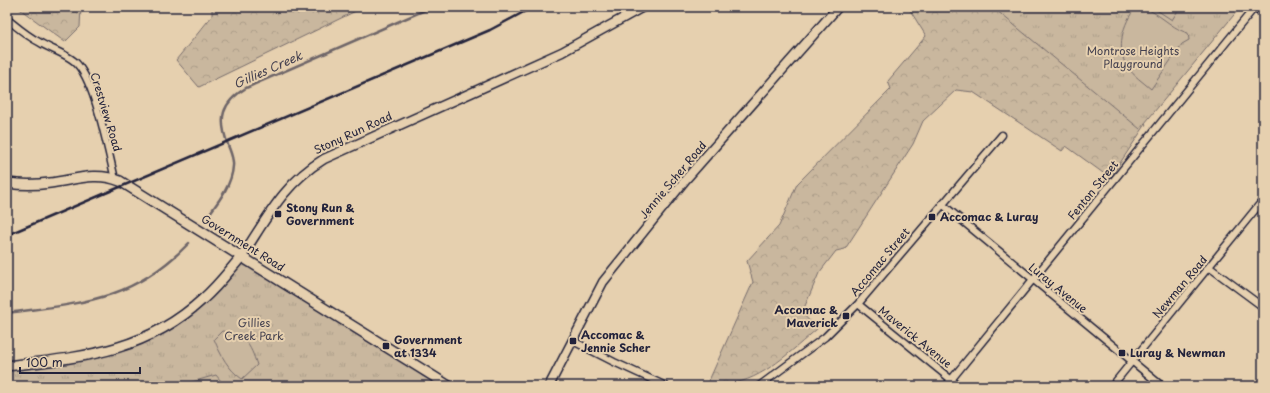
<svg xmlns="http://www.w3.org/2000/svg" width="1270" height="393" font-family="'Playpen Sans',sans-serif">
<defs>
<pattern id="forest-crowns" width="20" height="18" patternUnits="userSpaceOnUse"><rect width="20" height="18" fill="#c9b79e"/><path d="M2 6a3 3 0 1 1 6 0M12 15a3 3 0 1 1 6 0" fill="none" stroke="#ac9d89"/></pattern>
<pattern id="park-tufts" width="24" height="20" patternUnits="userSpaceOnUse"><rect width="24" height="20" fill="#c9b79e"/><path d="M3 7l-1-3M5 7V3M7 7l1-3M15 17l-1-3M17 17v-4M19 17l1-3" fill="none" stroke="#ac9d89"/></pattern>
</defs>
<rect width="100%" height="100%" fill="#e6d0af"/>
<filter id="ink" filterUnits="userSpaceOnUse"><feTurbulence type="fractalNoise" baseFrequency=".025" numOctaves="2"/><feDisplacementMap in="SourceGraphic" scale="8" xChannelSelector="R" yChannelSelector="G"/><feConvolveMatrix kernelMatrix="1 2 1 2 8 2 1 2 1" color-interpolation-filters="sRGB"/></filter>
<g filter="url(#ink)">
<path fill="url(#forest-crowns)" stroke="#766c6c" d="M17 7H81L80 27 65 42Z
M212 7H364L199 87 176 60 212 16Z
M908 7H1021L1020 9 1146 124 1110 178 1066 146 1062 151 973 92 956 90 923 121 913 144 845 249 836 251 819 273 802 313 817 329C792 350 763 380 729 384 722 385 714 385 707 385L753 282 747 261 779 226 797 184 891 89 888 81 926 36Z"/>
<path fill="url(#park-tufts)" stroke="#766c6c" d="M999 7H1238V10L1140 129 996 10Z
M242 256 450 386H7V366L104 353 182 316Z"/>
<path fill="#c9b79e" stroke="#766c6c" d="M1136 7C1155 7 1169 28 1188 33L1189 40 1182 44 1151 89C1143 82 1134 76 1128 68 1115 49 1123 23 1136 7Z
M1152 7H1177L1179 9 1172 20Z
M222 331C245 334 250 344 257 365L242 379C228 369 221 356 214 339Z
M216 375 225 386H178Z"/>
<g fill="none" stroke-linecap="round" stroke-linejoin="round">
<path stroke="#6e6568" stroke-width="2.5" d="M207 217C218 202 232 185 233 166 234 159 230 151 228 145 218 119 221 103 246 88L432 7
M7 313C83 303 133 301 189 243"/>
<defs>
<path id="minor" d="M1255 7 1263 14
M7 19C17 27 27 36 39 42 50 49 64 53 74 61 95 78 108 152 115 179
M942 204 1162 386
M1209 267 1263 307
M858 304 959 386
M573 341 614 362 666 386
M759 386 825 337 858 304 1002 135
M946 386 1255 7
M1112 386 1263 200"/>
<path id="tertiary" d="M242 256C267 218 283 184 324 159L562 52 643 7
M549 386 603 282 686 179 838 7"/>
<path id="secondary" d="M7 183C21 185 36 185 50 183 74 180 96 171 120 181L449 386
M7 366C82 357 144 353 203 299 218 286 229 271 242 256"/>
</defs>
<use href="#minor" stroke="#22223b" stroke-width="9"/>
<use href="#tertiary" stroke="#22223b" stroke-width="11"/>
<use href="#secondary" stroke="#22223b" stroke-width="12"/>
<use href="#minor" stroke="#e6d0af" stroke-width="6"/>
<use href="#tertiary" stroke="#e6d0af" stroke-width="8"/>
<use href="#secondary" stroke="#e6d0af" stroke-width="9"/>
<path stroke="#22223b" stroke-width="2.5" d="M7 235 490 30 533 7"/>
</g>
</g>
<g fill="#22223b" stroke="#e6d0af" stroke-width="1.5">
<rect x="274" y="210" width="8" height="8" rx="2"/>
<rect x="928" y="213" width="8" height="8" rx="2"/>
<rect x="842" y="312" width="8" height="8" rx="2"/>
<rect x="569" y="337" width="8" height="8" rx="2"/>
<rect x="382" y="342" width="8" height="8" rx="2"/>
<rect x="1118" y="349" width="8" height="8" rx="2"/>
</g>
<g text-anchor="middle" stroke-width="4" stroke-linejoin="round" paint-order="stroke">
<g font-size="11" fill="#43404f" stroke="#e6d0af">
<text x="1133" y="55">Montrose Heights<tspan x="1133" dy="13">Playground</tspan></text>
<text x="254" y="327">Gillies<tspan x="254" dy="13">Creek Park</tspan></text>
</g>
<g font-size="11" fill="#22223b" stroke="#e6d0af">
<text transform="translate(106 112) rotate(73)" y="4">Crestview Road</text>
<text transform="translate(353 133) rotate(-25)" y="4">Stony Run Road</text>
<text transform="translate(673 180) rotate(-50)" y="4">Jennie Scher Road</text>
<text transform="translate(1093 190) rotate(-51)" y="4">Fenton Street</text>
<text transform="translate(243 243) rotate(32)" y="4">Government Road</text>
<text transform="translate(880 262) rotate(-50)" y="4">Accomac Street</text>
<text transform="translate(1180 287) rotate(-50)" y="4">Newman Road</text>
<text transform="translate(1058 288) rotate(39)" y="4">Luray Avenue</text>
<text transform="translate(915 337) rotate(39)" y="4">Maverick Avenue</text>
</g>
<g font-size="11" font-weight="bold" fill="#22223b" stroke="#e6d0af" text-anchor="start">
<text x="286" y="212">Stony Run &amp;<tspan x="286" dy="13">Government</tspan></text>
<text x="940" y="221">Accomac &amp; Luray</text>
<text x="838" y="314" text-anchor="end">Accomac &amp;<tspan x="838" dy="13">Maverick</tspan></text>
<text x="581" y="339">Accomac &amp;<tspan x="581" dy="13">Jennie Scher</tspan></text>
<text x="394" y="344">Government<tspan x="394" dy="13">at 1334</tspan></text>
<text x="1130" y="357">Luray &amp; Newman</text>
</g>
<g font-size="12" font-style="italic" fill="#423e4e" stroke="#e6d0af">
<text transform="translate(268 70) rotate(-24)" y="4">Gillies Creek</text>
</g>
</g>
<rect width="1270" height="393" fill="none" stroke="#e6d0af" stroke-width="24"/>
<rect x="12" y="12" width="1246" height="369" fill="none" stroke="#22223b" stroke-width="1.5" filter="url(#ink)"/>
<path d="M20 367v6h120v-6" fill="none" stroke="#22223b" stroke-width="2"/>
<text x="26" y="367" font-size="12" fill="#22223b" stroke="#e6d0af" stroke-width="3" paint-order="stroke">100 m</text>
</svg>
